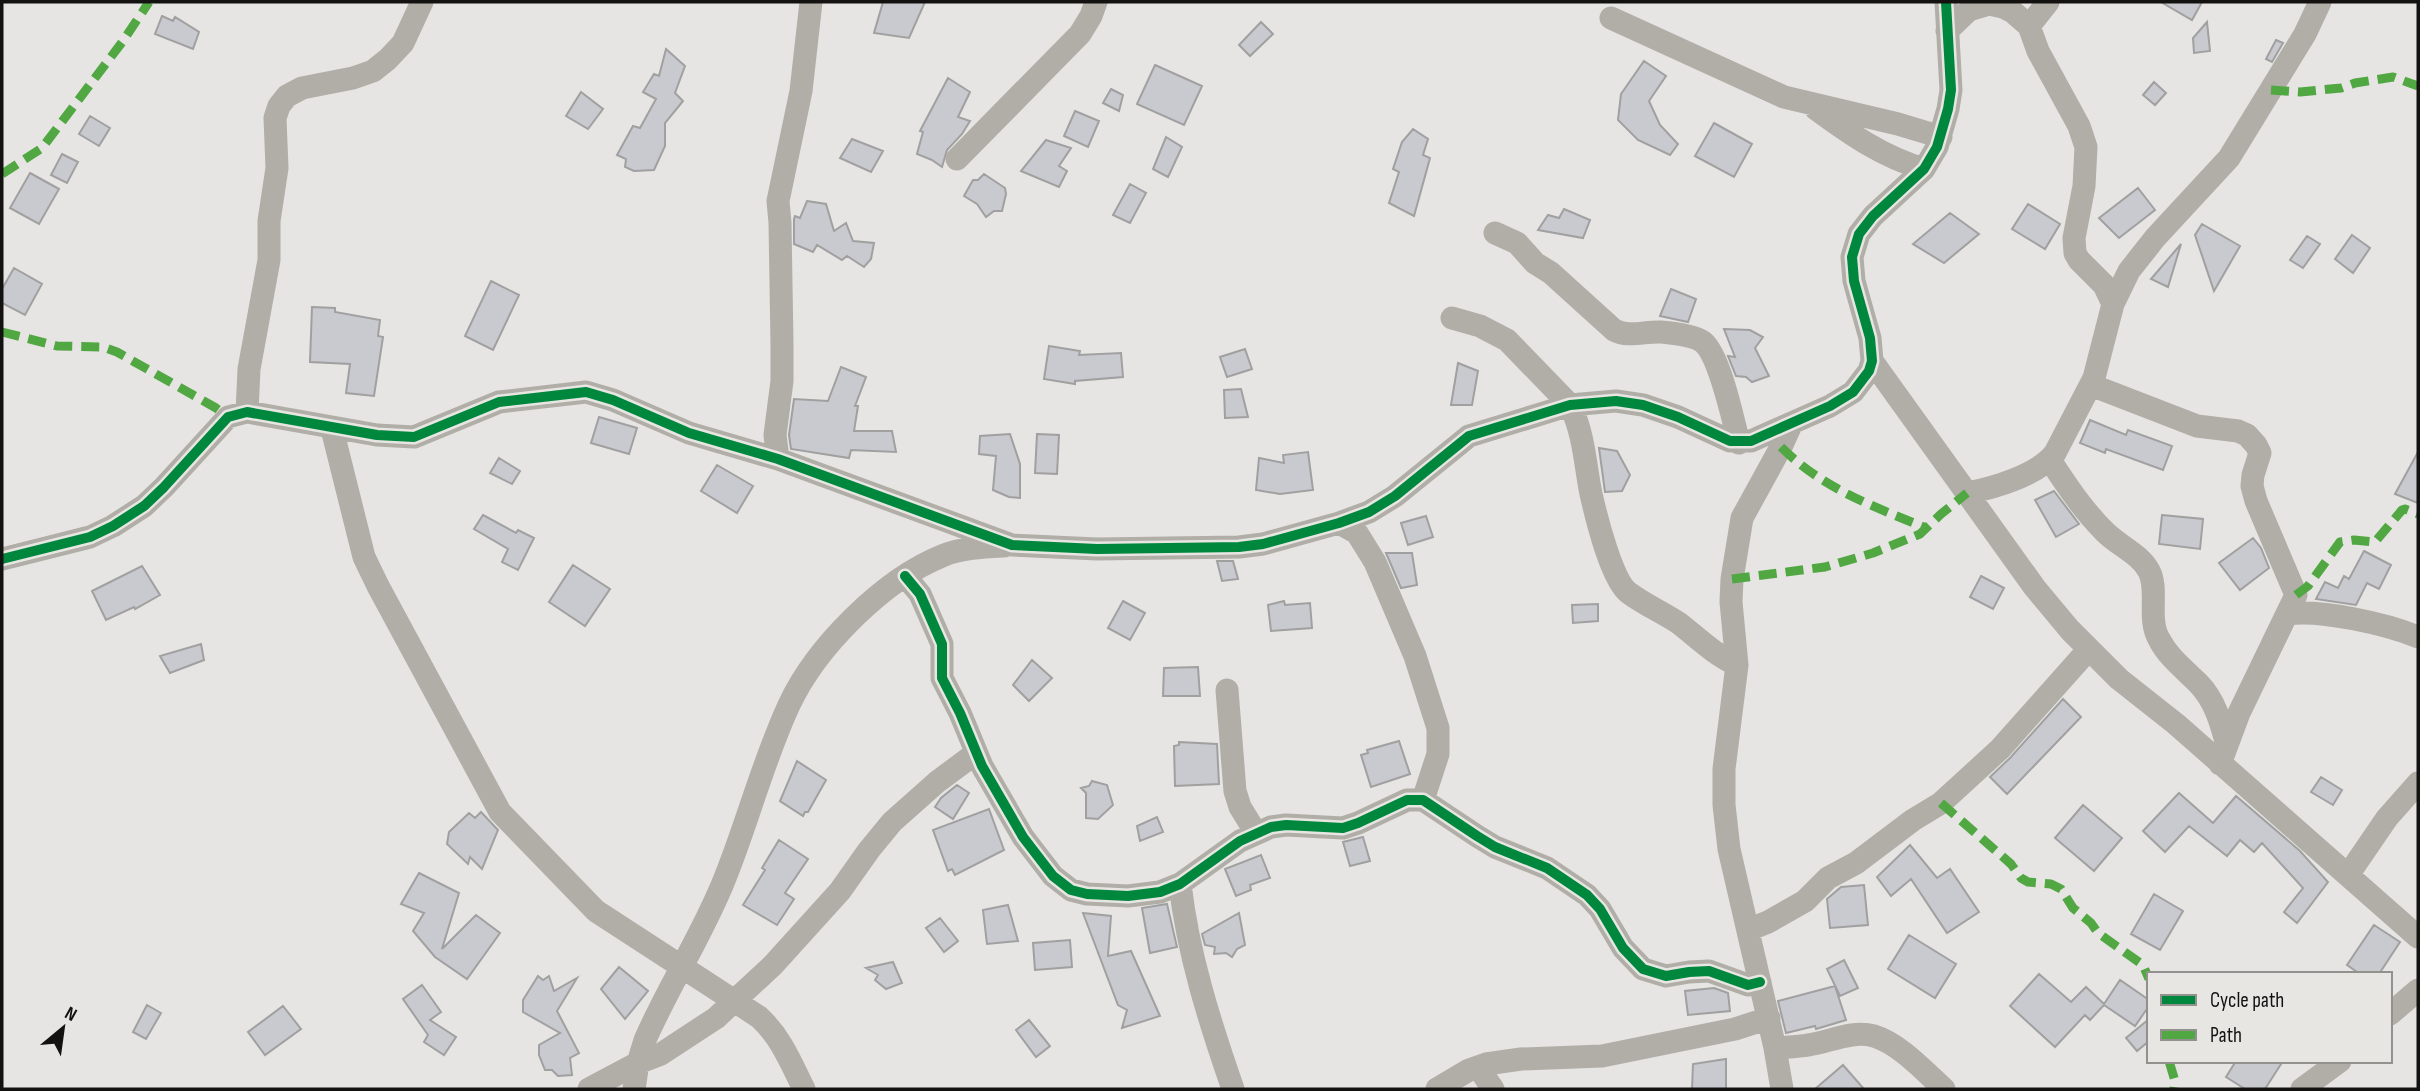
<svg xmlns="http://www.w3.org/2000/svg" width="2420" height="1091" font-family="'Sofia Sans Condensed',sans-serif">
<rect width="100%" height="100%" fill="#e6e5e3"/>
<path fill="#c9cad0" stroke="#a1a0a0" stroke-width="2" d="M883 2H925L909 38 874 33Z
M2161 2H2202L2192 20Z
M162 16 173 21 175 17 199 32 193 49 155 34Z
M1261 22 1273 34 1250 56 1239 45Z
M2207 22 2210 51 2194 53 2193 38Z
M2276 40 2283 43 2272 62 2266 59Z
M666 49 685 66 675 93 683 101 665 123V146L654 170 634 171 625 167 626 159 617 155 633 126 640 128 656 99 643 92 654 74 659 76Z
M1644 61 1666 76 1649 101 1660 125 1678 144 1670 155 1638 140 1618 120 1621 94Z
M1155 65 1202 86 1184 125 1137 104Z
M948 78 970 92 958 117 970 121 962 134 947 150 942 167 932 160 917 154 923 132 920 131Z
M2154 82 2166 93 2155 105 2143 95Z
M1111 89 1123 95 1119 111 1103 103Z
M581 92 603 109 588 129 566 116Z
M1075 111 1099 121 1088 147 1064 136Z
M90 116 110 128 99 146 79 134Z
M1714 123 1752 144 1734 177 1695 156Z
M1413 129 1428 139 1423 155 1430 158 1414 216 1389 203 1399 172 1393 169 1402 142Z
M1166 137 1182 147 1168 177 1153 169Z
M852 139 883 151 871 172 840 158Z
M1046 140 1071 148 1059 166 1067 171 1059 187 1021 171Z
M62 154 78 162 67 183 51 175Z
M30 173 59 189 39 224 10 208Z
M984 174 1005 188 1006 194 1002 211H994L986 217 977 204 964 196 973 180H978Z
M1130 184 1146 193 1130 223 1113 215Z
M2138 188 2155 210 2119 238 2099 218Z
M807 201 826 204 834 231 846 223 853 241 874 243 871 259 864 267 847 256 842 260 817 245 813 252 794 244V219L795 216 800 218Z
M2028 204 2060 224 2045 249 2012 229Z
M1564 209 1590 220 1583 238 1538 230 1548 215 1559 218Z
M1950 213 1979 234 1944 263 1913 244Z
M2202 224 2240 246 2214 291 2195 235Z
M2352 235 2370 248 2353 273 2335 259Z
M2307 236 2320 244 2303 268 2290 260Z
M2181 244 2168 287 2151 279Z
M14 268 42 284 25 315 2 303V289Z
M491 281 519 295 493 350 465 336Z
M1671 289 1696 299 1688 322 1660 316Z
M312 307 335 308V312L380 320 378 336 383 337 374 396 346 393 350 364 310 362Z
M1724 329 1750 330 1763 337 1755 348 1769 376 1752 382 1746 377 1736 376 1728 356 1735 357Z
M1049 346 1080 351 1079 355 1121 353 1123 377 1075 381V384L1044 379Z
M1245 349 1252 369 1227 377 1220 357Z
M1458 363 1478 371 1472 405H1451Z
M841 367 866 377 855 406H858L854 431H892L896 452 851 450 849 458 791 449 789 435 794 399 828 401Z
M1241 389 1248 417 1225 418 1224 390Z
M599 417 637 428 629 454 591 443Z
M2090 420 2126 435 2128 430 2172 446 2163 470 2106 449 2105 453 2080 443Z
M1010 434 1020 464V498L1009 497 993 490 996 456 979 454 980 436Z
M1037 434 1059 435 1057 474 1035 473Z
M1599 448 1617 451 1630 475 1622 491 1605 492Z
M1308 452 1313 490 1280 494 1256 490 1259 458 1284 463 1283 455Z
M2418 452V503L2395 494Z
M499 458 520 471 512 484 490 473Z
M717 465 753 486 737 513 701 491Z
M2054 491 2079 524 2056 537 2035 500Z
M483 515 516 533 518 530 534 538 518 570 502 562 508 549 474 529Z
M2162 515 2203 519 2200 549 2159 544Z
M1426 516 1433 537 1408 545 1401 523Z
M2253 538 2261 548 2269 568 2240 590 2219 563Z
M2364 551 2391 565 2379 589 2367 583 2356 605 2316 599 2325 582 2338 588 2344 576 2349 579Z
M1386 553H1412L1417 585 1401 588Z
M1217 561H1233L1238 579 1222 581Z
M573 565 610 589 585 626 549 602Z
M142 566 160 595 135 609 134 607 106 620 92 591Z
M1981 576 2004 588 1993 609 1970 597Z
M1123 601 1145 613 1130 640 1108 628Z
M1284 601 1285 605 1310 603 1312 628 1271 631 1268 605Z
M1598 604V621L1573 623 1572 605Z
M201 644 204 660 170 673 160 656Z
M1032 660 1052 678 1029 701 1013 685Z
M1198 667 1200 696H1163L1164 668Z
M2063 699 2081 717 2007 794 1990 777 2010 758Z
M1399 741 1410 774 1371 787 1361 755 1368 753 1367 750Z
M1179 742 1217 744 1219 784 1175 786 1174 746 1179 745Z
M797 761 826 780 808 812H805L803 816 780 801Z
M2321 777 2342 790 2333 805 2311 792Z
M1092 781 1107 785 1113 805 1098 819 1086 818V793L1081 788 1089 786Z
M957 785 969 793 953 819 935 807 941 798Z
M2179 793 2213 823 2236 796 2300 851 2328 882 2297 923 2284 912 2303 888 2262 843 2254 852 2240 840 2227 856 2189 826 2165 852 2143 831Z
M2083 805 2122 838 2094 871 2055 838Z
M989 809 1004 850 955 875 952 869 948 871 933 830Z
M481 812 498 830 482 869 470 857 468 864 447 844 449 832 469 813 475 818Z
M1157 817 1163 832 1140 841 1137 826Z
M1363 837 1370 861 1350 866 1343 842Z
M779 840 808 859 785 893 794 899 777 925 743 905 765 870 762 868Z
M1910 845 1937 878 1950 869 1979 912 1947 933 1911 879 1891 896 1877 877Z
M1261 855 1270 878 1250 885 1251 890 1236 896 1225 869Z
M419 873 459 893 442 949 476 915 500 933 467 979 435 957 413 931 424 913 401 904Z
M1864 885 1868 925 1830 928 1827 899 1841 887Z
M2154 894 2183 911 2160 950 2131 934Z
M1167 904 1177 947 1150 953 1142 908Z
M1008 905 1018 941 987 944 983 910Z
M1083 913 1111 916 1108 956 1131 951 1160 1016 1122 1028 1127 1010 1118 1005Z
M1239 913 1245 945 1237 949 1232 957 1226 953 1214 954 1215 947 1205 945 1202 934Z
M940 918 958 941 944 952 926 928Z
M2374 925 2400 942 2379 974H2360L2347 965Z
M1909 935 1956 964 1935 998 1888 969Z
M1070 940 1072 967 1035 970 1033 943Z
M1844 960 1858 988 1840 996 1827 969Z
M893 962 902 983 886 989 875 980 878 975 866 968Z
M619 967 648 991 625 1019 601 989Z
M2039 974 2071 1002 2086 987 2104 1004 2120 980 2149 1000V1006L2135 1026 2104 1005 2090 1020 2085 1015 2055 1047 2010 1006Z
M538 976 543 980 549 976 554 991 577 978 557 1011 579 1053 570 1058 572 1075 558 1076 552 1070H545L539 1055V1045L560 1033 523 1012V1000Z
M422 985 441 1012 430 1020 456 1037 444 1055 424 1042 428 1035 403 999Z
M1835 986 1846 1020 1816 1029 1815 1026 1786 1033 1778 1001Z
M1714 988 1728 993 1730 1011 1688 1015 1685 991Z
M147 1005 161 1013 146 1039 133 1032Z
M283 1006 301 1029 265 1055 248 1032Z
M2149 1019V1041L2137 1051 2126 1038Z
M1029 1020 1050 1046 1036 1057 1016 1030Z
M1726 1059V1089H1692L1693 1064Z
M2236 1061H2283L2265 1089H2245L2226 1077Z
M1843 1065 1864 1089H1815Z"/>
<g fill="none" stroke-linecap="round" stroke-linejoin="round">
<path stroke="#b1aea8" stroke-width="23" d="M1611 18 1784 97 1898 124 1941 137
M2029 26 2048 2
M1947 31 1969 10 1989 4 2003 7 2013 12 2029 26 2038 51 2079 126 2086 147 2084 186 2074 238 2075 253 2079 260 2104 285 2113 304
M1816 109C1850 134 1883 157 1924 169
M957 159 1080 34 1091 16 1096 2
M1495 233 1517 243 1535 263 1551 273 1614 330C1629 338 1645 331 1661 332 1673 333 1693 335 1703 342 1720 356 1733 420 1739 443
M1452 318 1480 326 1507 340 1570 405C1584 433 1585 464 1591 494 1596 516 1612 581 1629 593 1645 605 1664 613 1680 624 1699 639 1715 655 1737 665
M1872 361 2035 588 2070 630 2119 679 2176 724 2418 937
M2091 385 2197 426 2238 431 2247 435 2256 445 2260 453 2253 475 2252 486 2256 501 2296 595 2239 713 2220 764
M247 412 249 369 269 260V221L277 168 275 118 279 106 287 96 302 88 353 78 373 71 388 59 403 43 422 2
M332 429 364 557 378 586 500 812 596 911 759 1017C781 1037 791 1063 804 1089
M778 459 775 435 782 381V345L780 223 778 201 801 91 811 2
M2050 460C2067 486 2083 510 2105 532 2119 546 2140 554 2149 571 2159 590 2147 618 2159 639 2168 657 2184 669 2198 683 2215 700 2221 723 2227 745
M1967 493C1994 488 2038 475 2055 453L2094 378 2113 304 2129 271 2155 238 2229 158 2305 34 2320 2
M1339 523 1357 533 1375 562 1415 656 1438 728V754L1423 800
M2 559 90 537 113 526 144 506 164 487 228 417 247 412 377 435 414 437 499 402 586 392 613 400 689 433 778 459 1012 545 1097 549 1239 547 1263 544 1339 523 1369 512 1395 496 1469 436 1570 405 1616 401 1643 405 1678 417 1730 441H1751L1830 406 1853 392 1869 371 1872 361 1870 338 1854 281 1852 257 1859 234 1873 216 1924 169 1937 147 1948 109 1951 90 1946 2
M905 576 920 594 942 644V678L960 713 982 766 1023 837 1053 876 1071 890 1087 894 1128 896 1160 892 1180 884 1240 841 1271 827 1286 825 1343 828 1358 823 1407 800H1423L1477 836 1495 847 1547 868 1587 895 1600 909 1623 948 1643 969 1666 976 1689 972 1709 971 1748 985 1760 982
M2288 614C2320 609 2387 624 2418 637
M1227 690 1235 791 1240 807 1256 833
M2348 875 2387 818 2418 783
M1180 884C1188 954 1210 1023 1233 1089
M1748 930 1768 922 1805 901 1828 878 1856 863 1913 820 1941 803 2000 749 2089 649
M2390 1014 2418 990
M1775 1048C1786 1047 1798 1047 1808 1045 1830 1042 1851 1030 1874 1036 1900 1044 1924 1071 1944 1089
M1478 1067 1493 1089
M589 1089 638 1063 661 1054 716 1018 773 965 840 891 869 850 892 822 937 782 976 753
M634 1089 638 1063 645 1040C669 985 703 934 725 878 748 821 763 761 789 705 816 647 883 580 942 556 961 548 984 547 1004 546
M1437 1089 1469 1070 1486 1064 1521 1059 1602 1056 1735 1029 1769 1018
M1782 1089 1775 1048 1729 849 1724 805V769L1737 665 1731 602 1732 579 1742 518 1781 447 1791 425
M2302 1089 2340 1061"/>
<path stroke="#51a842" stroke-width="9" stroke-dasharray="18 9" stroke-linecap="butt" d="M2271 90 2300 92 2341 88 2355 83 2393 77 2418 86
M2 174 42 148 123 41 149 2
M2 332 57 346 103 347 117 352 216 408 228 417
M1781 447C1823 489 1873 506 1926 528
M1732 579 1825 567 1873 553 1920 534 1941 514 1967 493
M2296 595 2308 586 2340 542 2354 540 2375 542 2402 510 2405 509 2418 514
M1941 803 2011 864 2021 878 2028 882 2051 884 2061 889 2073 908 2091 923 2098 933 2143 965 2149 979
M2169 1061 2175 1081 2174 1089"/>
<defs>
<path id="cycleway" d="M2 559 90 537 113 526 144 506 164 487 228 417 247 412 377 435 414 437 499 402 586 392 613 400 689 433 778 459 1012 545 1097 549 1239 547 1263 544 1339 523 1369 512 1395 496 1469 436 1570 405 1616 401 1643 405 1678 417 1730 441H1751L1830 406 1853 392 1869 371 1872 361 1870 338 1854 281 1852 257 1859 234 1873 216 1924 169 1937 147 1948 109 1951 90 1946 2
M905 576 920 594 942 644V678L960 713 982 766 1023 837 1053 876 1071 890 1087 894 1128 896 1160 892 1180 884 1240 841 1271 827 1286 825 1343 828 1358 823 1407 800H1423L1477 836 1495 847 1547 868 1587 895 1600 909 1623 948 1643 969 1666 976 1689 972 1709 971 1748 985 1760 982"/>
</defs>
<use href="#cycleway" stroke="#e7e6e2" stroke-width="15"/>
<use href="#cycleway" stroke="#00873e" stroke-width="10"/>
</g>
<rect width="2420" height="1091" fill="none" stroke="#131211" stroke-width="7"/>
<rect x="2147" y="972" width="245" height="91" fill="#e7e6e2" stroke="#92918e" stroke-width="2"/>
<rect x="2161" y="995" width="35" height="10" fill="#00873e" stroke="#92918e" stroke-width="2"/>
<text x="2210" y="1007" font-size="21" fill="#131211">Cycle path</text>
<rect x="2161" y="1030" width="35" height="10" fill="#51a842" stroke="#92918e" stroke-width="2"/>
<text x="2210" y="1042" font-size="21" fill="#131211">Path</text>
<g transform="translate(63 1028) rotate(29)" stroke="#e7e6e2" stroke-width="5" paint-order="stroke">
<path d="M0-5L12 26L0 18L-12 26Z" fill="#131211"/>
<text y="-10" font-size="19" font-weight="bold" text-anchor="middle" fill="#131211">N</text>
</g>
</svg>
